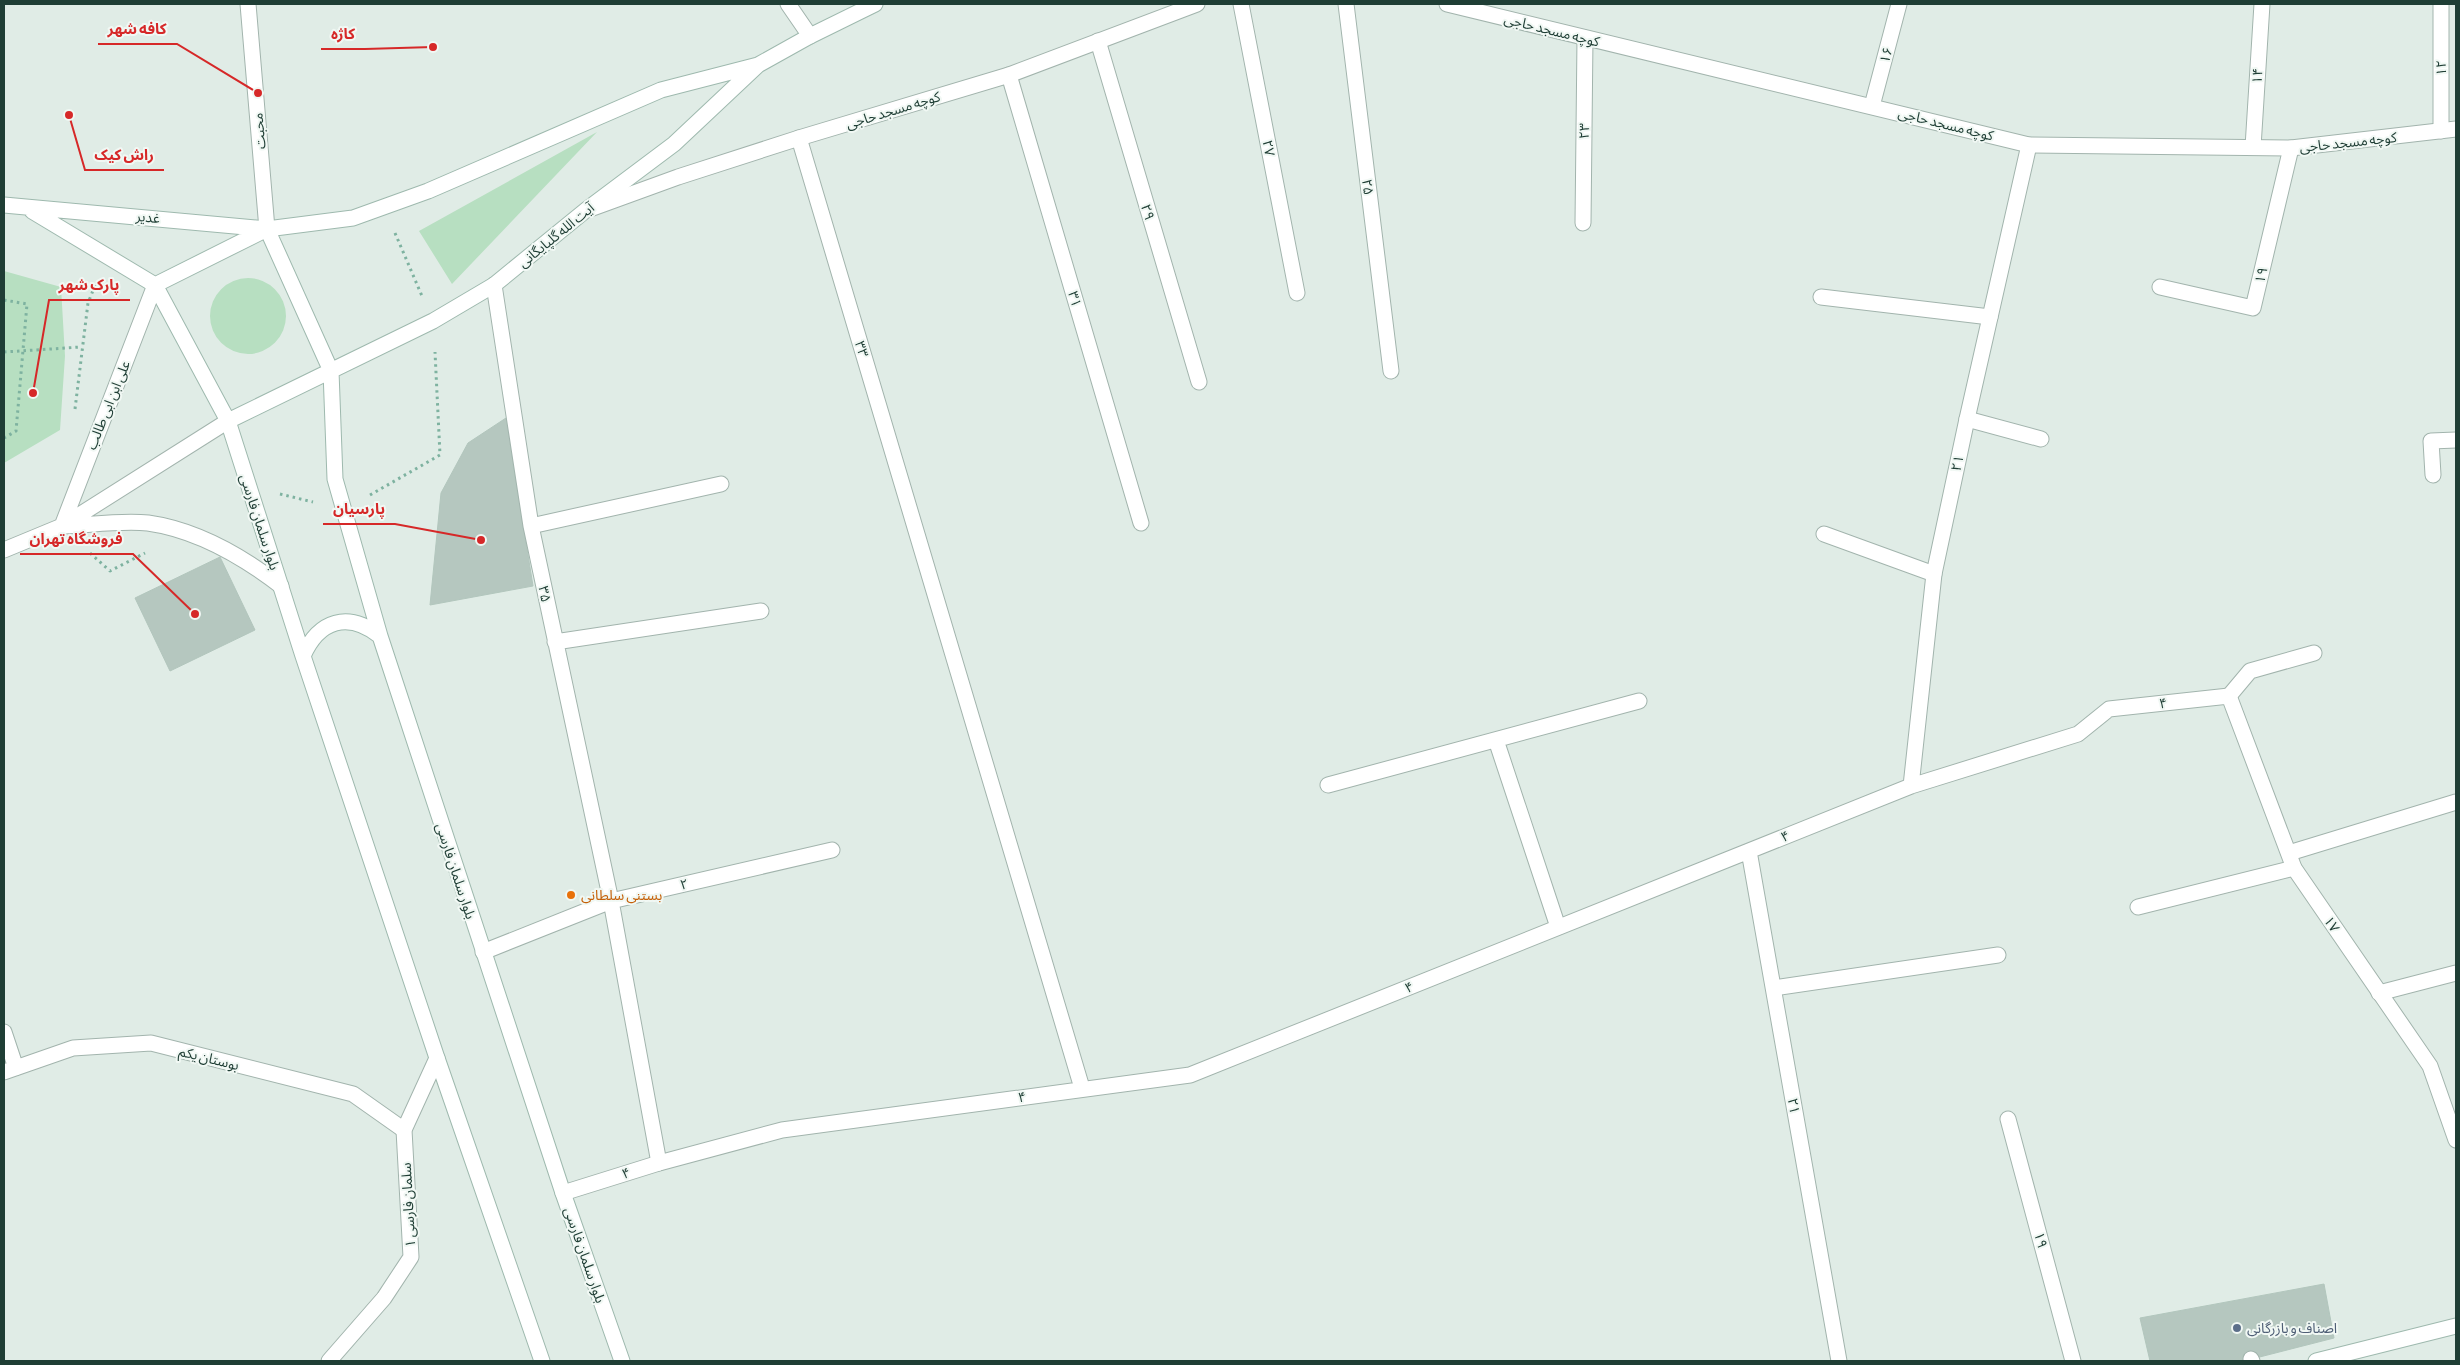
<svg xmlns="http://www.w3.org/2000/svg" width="2460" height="1365" font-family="'Asap Condensed','Noto Sans Arabic',sans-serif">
<rect width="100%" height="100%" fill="#e0ece6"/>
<path fill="#b7dfc1" d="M597 132 452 284 419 231Z
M4 271 61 287 65 356 60 430 4 463Z
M210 316a38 38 0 1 1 76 0a38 38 0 1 1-76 0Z"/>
<path fill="#b5c7bf" stroke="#b2c6bd" d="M506 418 533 586 430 605 441 493 468 443Z
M220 557 255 630 170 671 135 598Z
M2324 1284 2334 1338 2244 1361H2150L2140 1318Z"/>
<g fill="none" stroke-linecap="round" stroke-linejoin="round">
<defs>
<path id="service" d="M248 4 267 229
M1241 4 1297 293
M1346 4 1391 371
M2441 4V131
M1098 41 1199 382
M1009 75 1141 523
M1872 106 1899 4
M2253 147 2262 4
M1583 223 1585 38
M494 285 531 526 611 901 659 1163
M2160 287 2253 308 2291 148
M1821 297 1990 317
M1967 419 2041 439
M2433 475 2431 441 2456 440
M531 526 721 484
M1824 534 1934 574
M555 642 761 611
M2229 696 2250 671 2314 653
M1496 740 1558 927
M1328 785 1639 701
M2289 853 2456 802
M2138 907 2294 868
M483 952 611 901 832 850
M1774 988 1998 955
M2379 993 2456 973
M2008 1119 2073 1361"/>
<path id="minor" d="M788 4 810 36
M799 138 1082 1088
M1911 786 1934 574 1967 419 2029 145
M1749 851 1839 1361
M4 1032 16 1068
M4 1072 73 1048 151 1043 353 1094 404 1130
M563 1193 659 1163 782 1130 1190 1075 1911 786 2078 734 2109 709 2229 696 2294 868 2430 1066 2456 1140
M2251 1359 2252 1361"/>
<path id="tertiary" d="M1447 4 2029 145 2291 148 2456 129
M590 209 678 177 799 138 1009 75 1197 4
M62 526 155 285
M64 526C90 525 122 520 148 523 198 530 242 556 281 586
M4 550 62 526 228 421
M329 1361 384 1298 411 1257 404 1130 437 1058"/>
<path id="secondary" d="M4 205 267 229 353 218 428 191 661 90 758 65
M32 211 155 285
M267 229 331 371 335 479 380 636 563 1193 622 1361
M155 285 228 421 303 656 437 1058 542 1361
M155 285 267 229
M228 421 433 321 494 285 586 210 674 144 758 65 810 36 875 4
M303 656C319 620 348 611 380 636
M2316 1361 2456 1326"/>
</defs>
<use href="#service" stroke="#a2b4ad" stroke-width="17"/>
<use href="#minor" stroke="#a2b4ad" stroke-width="17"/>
<use href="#tertiary" stroke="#a2b4ad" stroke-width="17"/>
<use href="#secondary" stroke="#9eb9ae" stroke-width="17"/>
<path stroke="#7eb2a0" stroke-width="3" stroke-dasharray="2.5 4" stroke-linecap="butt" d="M395 233 422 296
M4 300 27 304 16 431 4 438
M4 352 81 347
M75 409 88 303 96 283
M280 494 313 502
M370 495 440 455 435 352
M90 553 110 571 145 553"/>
<use href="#service" stroke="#fff" stroke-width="15"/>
<use href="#minor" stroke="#fff" stroke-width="15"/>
<use href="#tertiary" stroke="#fff" stroke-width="15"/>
<use href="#secondary" stroke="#fff" stroke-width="15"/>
</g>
<circle fill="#e8710a" stroke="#f1f8f4" stroke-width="2" cx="571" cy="895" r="5"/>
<circle fill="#5c6f8a" stroke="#f1f8f4" stroke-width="2" cx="2237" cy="1328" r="5"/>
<g text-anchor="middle" stroke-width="4" stroke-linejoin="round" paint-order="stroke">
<g font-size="14" fill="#1f3e35" stroke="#f1f8f4">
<text transform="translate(1552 30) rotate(14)" y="5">کوچه مسجد حاجی</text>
<text transform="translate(1886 55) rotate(-75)" y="5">۱۶</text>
<text transform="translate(2441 68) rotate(-90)" y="5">۱۲</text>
<text transform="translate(2257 76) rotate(-86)" y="5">۱۴</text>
<text transform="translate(893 110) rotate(-17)" y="5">کوچه مسجد حاجی</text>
<text transform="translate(1946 124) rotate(14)" y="5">کوچه مسجد حاجی</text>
<text transform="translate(259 131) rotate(-95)" y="5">محبت</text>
<text transform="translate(1584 131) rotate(-90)" y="5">۲۳</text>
<text transform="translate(2348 142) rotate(-6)" y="5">کوچه مسجد حاجی</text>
<text transform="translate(1269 148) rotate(79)" y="5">۲۷</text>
<text transform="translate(1368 187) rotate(83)" y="5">۲۵</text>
<text transform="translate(1148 212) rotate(73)" y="5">۲۹</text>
<text transform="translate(148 217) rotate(6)" y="5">غدیر</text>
<text transform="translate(556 235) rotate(-39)" y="5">آیت الله گلپایگانی</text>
<text transform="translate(2261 275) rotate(-77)" y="5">۱۹</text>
<text transform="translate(1075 299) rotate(74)" y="5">۳۱</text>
<text transform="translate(862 349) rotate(73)" y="5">۳۳</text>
<text transform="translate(108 405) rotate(-68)" y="5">علی ابن ابی طالب</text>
<text transform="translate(1957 463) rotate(-78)" y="5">۲۱</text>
<text transform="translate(260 522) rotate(72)" y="5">بلوار سلمان فارسی</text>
<text transform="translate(545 594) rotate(79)" y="5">۳۵</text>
<text transform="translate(2163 703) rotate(-7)" y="5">۴</text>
<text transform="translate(1785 836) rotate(-22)" y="5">۴</text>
<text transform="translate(456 871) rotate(72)" y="5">بلوار سلمان فارسی</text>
<text transform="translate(684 884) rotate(-13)" y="5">۲</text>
<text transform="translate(2332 924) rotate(56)" y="5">۱۷</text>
<text transform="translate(1409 987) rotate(-22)" y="5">۴</text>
<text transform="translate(209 1058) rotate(14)" y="5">بوستان یکم</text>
<text transform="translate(1022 1097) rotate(-8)" y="5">۴</text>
<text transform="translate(1794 1106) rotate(80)" y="5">۲۱</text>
<text transform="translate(626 1173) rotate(-18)" y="5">۴</text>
<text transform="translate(408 1205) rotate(-93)" y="5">سلمان فارسی ۱</text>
<text transform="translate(2041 1240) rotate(75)" y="5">۱۹</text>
<text transform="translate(585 1255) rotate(71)" y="5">بلوار سلمان فارسی</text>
</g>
<g font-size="14" fill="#c56008" stroke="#f1f8f4" text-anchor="start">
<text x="581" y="900">بستنی سلطانی</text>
</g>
<g font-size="14" fill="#4e5e75" stroke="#f1f8f4" text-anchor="start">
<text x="2247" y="1333">اصناف و بازرگانی</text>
</g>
</g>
<path fill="none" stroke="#d62828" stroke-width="2" d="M258 93L177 44H98M433 47L365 49H321M69 115L85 170H164M33 393L49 300H130M481 540L395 524H323M195 614L133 554H20"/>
<g fill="#d62828" stroke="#f1f8f4" stroke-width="2">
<circle cx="258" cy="93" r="5"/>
<circle cx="433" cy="47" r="5"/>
<circle cx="69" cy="115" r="5"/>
<circle cx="33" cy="393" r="5"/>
<circle cx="481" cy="540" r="5"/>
<circle cx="195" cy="614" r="5"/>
</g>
<g font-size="15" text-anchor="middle" font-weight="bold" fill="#d62828" stroke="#f1f8f4" stroke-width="4" stroke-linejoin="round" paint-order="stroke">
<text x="137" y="34">کافه شهر</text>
<text x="343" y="39">کاژه</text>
<text x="124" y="160">راش کیک</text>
<text x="89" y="290">پارک شهر</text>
<text x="359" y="514">پارسیان</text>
<text x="76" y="544">فروشگاه تهران</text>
</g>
<rect width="2460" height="1365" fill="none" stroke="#1f3e35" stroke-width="10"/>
</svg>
